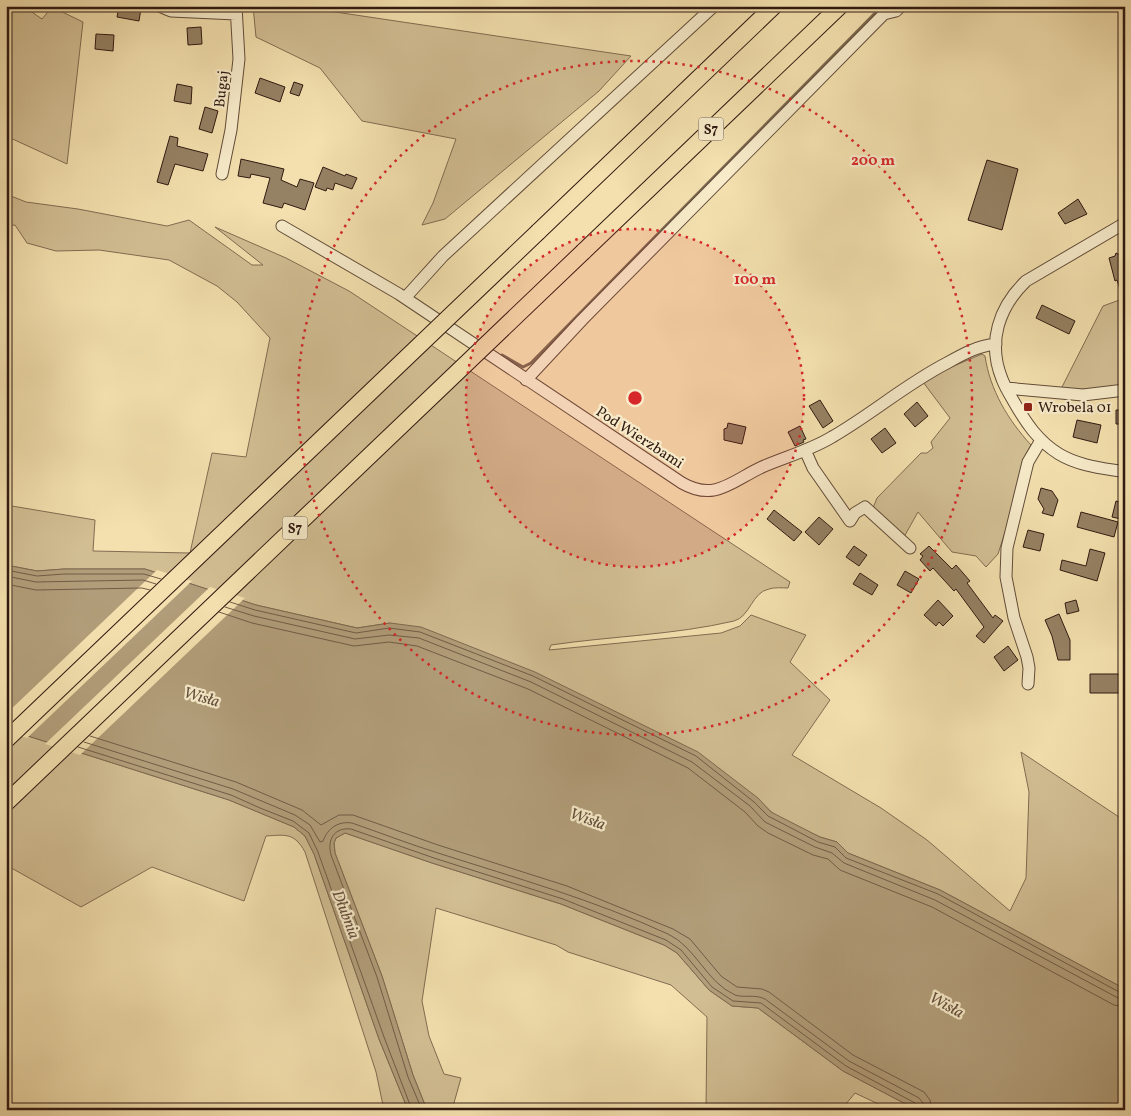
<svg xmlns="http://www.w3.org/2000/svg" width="1131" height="1116" font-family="Vollkorn,serif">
<rect width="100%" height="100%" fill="#f3e0ae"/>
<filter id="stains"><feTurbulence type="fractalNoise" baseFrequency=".004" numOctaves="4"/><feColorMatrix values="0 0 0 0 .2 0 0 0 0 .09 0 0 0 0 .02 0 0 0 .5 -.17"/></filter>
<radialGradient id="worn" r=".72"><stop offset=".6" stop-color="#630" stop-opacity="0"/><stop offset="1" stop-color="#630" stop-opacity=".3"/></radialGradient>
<path fill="#d2be93" stroke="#816c52" d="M6 6H23L42 19 52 7 83 22 67 164 6 136Z
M253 6H295L631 56 599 91 445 219 422 225 433 203 456 139 362 121 320 68 256 37Z
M6 194 26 202 78 209 167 226 189 220 252 265H263L215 227 286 258 349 291 790 582 788 588C782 588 775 587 769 589 752 592 750 617 734 621 674 635 612 636 551 645L549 650 721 633 740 626 751 615 806 635 790 662 830 700 792 755 881 808 927 840 1010 911 1026 878 1029 792 1021 752 1125 821V989L940 890 848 853 837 842 820 837 777 817 765 806 390 623 357 628 256 605 145 569H64L37 571 6 565V505L95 520 93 551 190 553 212 453 246 457 270 338 237 302 217 286 169 260 99 250 56 251 27 243 15 225 6 226Z
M1125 298V387L1070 390 1062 387 1103 306Z
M982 354 985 356C990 390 1008 420 1031 445L1026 454 1009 520 998 554 986 567 976 556 952 552 918 512 904 537 873 508 877 498 921 453H927L933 448 931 442 950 418 923 382 937 373Z
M6 729 229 800 294 827 305 836 314 854 379 1039 408 1110H384L376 1072 305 852C294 832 285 835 266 836L244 901 152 867 81 907 6 865Z
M345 833 432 863 561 904 664 945 677 953 709 990 732 1006 758 1008 843 1071 917 1110H891L855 1093 841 1110H706L707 1017 671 985 568 952 556 945 436 908 422 1001 429 1036 444 1074 461 1078 452 1110H427L413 1075 382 976 335 853 334 843 336 838Z"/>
<path fill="#b19d79" stroke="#7d6950" d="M6 565 37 571 64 569H145L256 605 357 628 390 623 421 627 535 672 698 752 758 798 771 812 820 837 837 842 848 853 940 890 1125 989V1110H917L843 1071 758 1008 732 1006 709 990 677 953 664 945 561 904 432 863 345 833 336 838 334 843 335 853 382 976 413 1075 427 1110H408L379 1039 314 854 305 836 294 827 229 800 6 729Z"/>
<path fill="#f3e0ae" d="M157 570 192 581 27 738 6 732V714Z
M210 587 245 598 80 755 45 744Z"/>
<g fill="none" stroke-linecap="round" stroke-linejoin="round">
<path stroke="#705c46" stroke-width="1" d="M6 570 37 576 64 574H144L161 579
M6 576 36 582 143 580 156 584
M6 584 36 590 142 588 150 590
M230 602 255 610 356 633 389 628 420 632 533 676 696 756 754 802 768 816 818 842 835 847 846 858 938 894 1121 993H1125
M225 607 254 616 355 639 389 635 419 638 531 682 692 762 750 806 765 822 815 847 832 853 844 863 935 900 1118 998 1125 1000
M219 612 252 623 354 646 389 642 417 646 528 689 688 768 745 812 758 826 768 833 813 855 828 859 840 870 932 907 1114 1005 1125 1007
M90 736 236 782 302 810 321 825 339 815H353L438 845 567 886 673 929 690 939 721 976 737 987 762 989 769 992 853 1055 924 1092 930 1100 932 1110
M84 742 233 789 295 815 310 825 320 842 323 841C328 828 338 821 352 823 381 833 409 844 438 853 516 878 594 900 668 934 696 947 706 982 735 995 744 998 755 994 765 999L849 1061 919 1098 923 1103 924 1110
M78 747 231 795 260 808 293 821 309 833 318 852 384 1037 412 1110
M422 1110 408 1077 377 977 331 855C327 840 334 827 351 829L434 858 563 899 666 940 681 950 712 987 733 1001 761 1003 846 1066 915 1103 918 1110"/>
<path stroke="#7d6950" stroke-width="3" d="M502 355 523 367 531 363 882 6"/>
</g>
<path fill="#958163" stroke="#301a12" d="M119 6 141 8 139 21 117 17Z
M201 27 202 44 188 45 187 28Z
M96 34 114 35 113 51 95 49Z
M260 78 285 87 280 102 255 93Z
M294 82 303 85 299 96 290 93Z
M177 84 192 87 191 104 174 101Z
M205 107 218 111 212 133 199 129Z
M170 136 178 138 177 146 208 154 203 171 175 164 168 185 157 182Z
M241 159 284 169 281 180 297 187 300 179 314 183 305 210 284 203 282 208 263 203 270 178 251 174 250 178 238 176Z
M987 160 1018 169 1002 230 968 220Z
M323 167 345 176 346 174 357 178 352 189 335 183 333 190 327 188 326 191 315 187Z
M1078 199 1087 214 1065 224 1058 213Z
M1116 253 1120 255 1125 253V299H1123L1117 280 1115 281 1109 258 1115 256Z
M1042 305 1075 321 1069 334 1036 318Z
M820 400 833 421 823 428 809 406Z
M917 402 928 416 915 427 904 414Z
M1116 410H1125V424H1116Z
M1077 420 1101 425 1097 443 1073 437Z
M728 423 746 427 742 444 724 440V429L727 428Z
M800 426 806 439 803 440 804 442 795 446 788 432Z
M885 428 896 443 882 453 871 439Z
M1041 488 1052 491 1058 500 1053 516 1042 513 1044 509 1038 499Z
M1116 501 1125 503 1121 519 1112 517Z
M774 510 802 532 794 541 767 519Z
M1081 512 1118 522 1114 537 1077 527Z
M819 517 833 529 819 545 805 532Z
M1028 530 1044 534 1040 551 1023 547Z
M854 546 867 555 859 566 846 557Z
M929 546 952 569 956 565 970 581 967 583 993 618 995 615 1003 621 984 643 976 636 984 627 956 589 954 591 933 568 930 571 920 560 923 556 920 554Z
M1090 549 1105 553 1097 581 1060 570 1062 560 1086 566Z
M905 571 919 579 911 593 897 585Z
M860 573 878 585 872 595 853 584Z
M938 600 953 616 943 626 939 622 936 626 924 615Z
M1076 600 1079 611 1067 614 1065 603Z
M1059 614 1070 640V660H1058L1052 636 1045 620Z
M1008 646 1018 660 1004 671 994 657Z
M1090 674H1125V693H1090Z"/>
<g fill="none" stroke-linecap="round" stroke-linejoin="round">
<defs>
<path id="minor" d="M159 6 171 11 236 14
M222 174 231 130 239 59 236 6
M1125 223 1026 281C999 307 987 342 1002 379 1005 387 1010 395 1014 402 1026 423 1038 441 1059 454 1079 466 1102 468 1125 472
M282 226 399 294 682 483C715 502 732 481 762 467 785 457 811 450 832 437 872 414 906 384 947 363 963 354 977 346 996 344
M405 298 443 256 714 6
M526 380 582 320 884 14 896 11 901 6
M1006 388 1083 395 1125 390
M805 450 813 468 850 521 855 513 865 507 910 548
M1028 684 1029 668 1027 657 1014 618 1006 577 1007 548 1028 462 1041 440"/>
<path id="highway" d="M538 232 774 6
M583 252 840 6"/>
</defs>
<use href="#minor" stroke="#614c39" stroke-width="13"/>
<use href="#highway" stroke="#301a12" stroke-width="18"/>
<use href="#minor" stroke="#f7ebca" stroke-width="11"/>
<use href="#highway" stroke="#f3e0ae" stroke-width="16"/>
<defs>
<path id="highway-bridge" d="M6 740 538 232
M6 803 583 252"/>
</defs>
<use href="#highway-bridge" stroke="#301a12" stroke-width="18" stroke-linecap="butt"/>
<use href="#highway-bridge" stroke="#f3e0ae" stroke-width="16"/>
</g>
<circle cx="635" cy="398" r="169" fill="#d62828" fill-opacity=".12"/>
<g fill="none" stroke="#d62828" stroke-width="2.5" stroke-dasharray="2.5 5">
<circle cx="635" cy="398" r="169"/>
<circle cx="635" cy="398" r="337"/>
</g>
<rect fill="#8f2418" stroke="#f7ebca" stroke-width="2" x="1023" y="402" width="10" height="10" rx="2.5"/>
<g text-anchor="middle" stroke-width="4.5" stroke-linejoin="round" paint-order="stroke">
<g fill="#f7ebca" stroke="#6c5949" stroke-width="1">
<rect x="698.5" y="117.5" width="25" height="23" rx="4"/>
<rect x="282.5" y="516.5" width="25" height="23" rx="4"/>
</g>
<g font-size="14" font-weight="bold" fill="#301a12">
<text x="711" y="134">S7</text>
<text x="295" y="533">S7</text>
</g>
<g font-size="15" fill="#301a12" stroke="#f7ebca">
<text transform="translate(221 89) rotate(-84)" y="5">Bugaj</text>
<text transform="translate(640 437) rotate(33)" y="5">Pod Wierzbami</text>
</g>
<g font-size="15" fill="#301a12" stroke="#f7ebca" text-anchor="start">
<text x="1038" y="412">Wrobela 01</text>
</g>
<g font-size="16" font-style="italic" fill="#644e3b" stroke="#f7ebca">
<text transform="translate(202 696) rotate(16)" y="6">Wisła</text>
<text transform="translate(588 818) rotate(20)" y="6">Wisła</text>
<text transform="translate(347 914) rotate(69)" y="6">Dłubnia</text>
<text transform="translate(947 1004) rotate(29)" y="6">Wisła</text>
</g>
</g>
<circle cx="635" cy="398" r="8" fill="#d62828" stroke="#f7ebca" stroke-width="2.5"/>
<g font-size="15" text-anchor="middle" font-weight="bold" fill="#d62828" stroke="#f7ebca" stroke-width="4.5" stroke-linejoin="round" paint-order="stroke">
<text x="873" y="165">200 m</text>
<text x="755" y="284">100 m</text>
</g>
<rect width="1131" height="1116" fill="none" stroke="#f3e0ae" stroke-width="25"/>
<rect x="8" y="8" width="1116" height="1101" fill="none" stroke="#301a12" stroke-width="2.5"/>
<rect x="12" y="12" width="1106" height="1091" fill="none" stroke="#301a12"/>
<rect width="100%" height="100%" filter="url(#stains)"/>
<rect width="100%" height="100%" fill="url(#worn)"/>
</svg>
